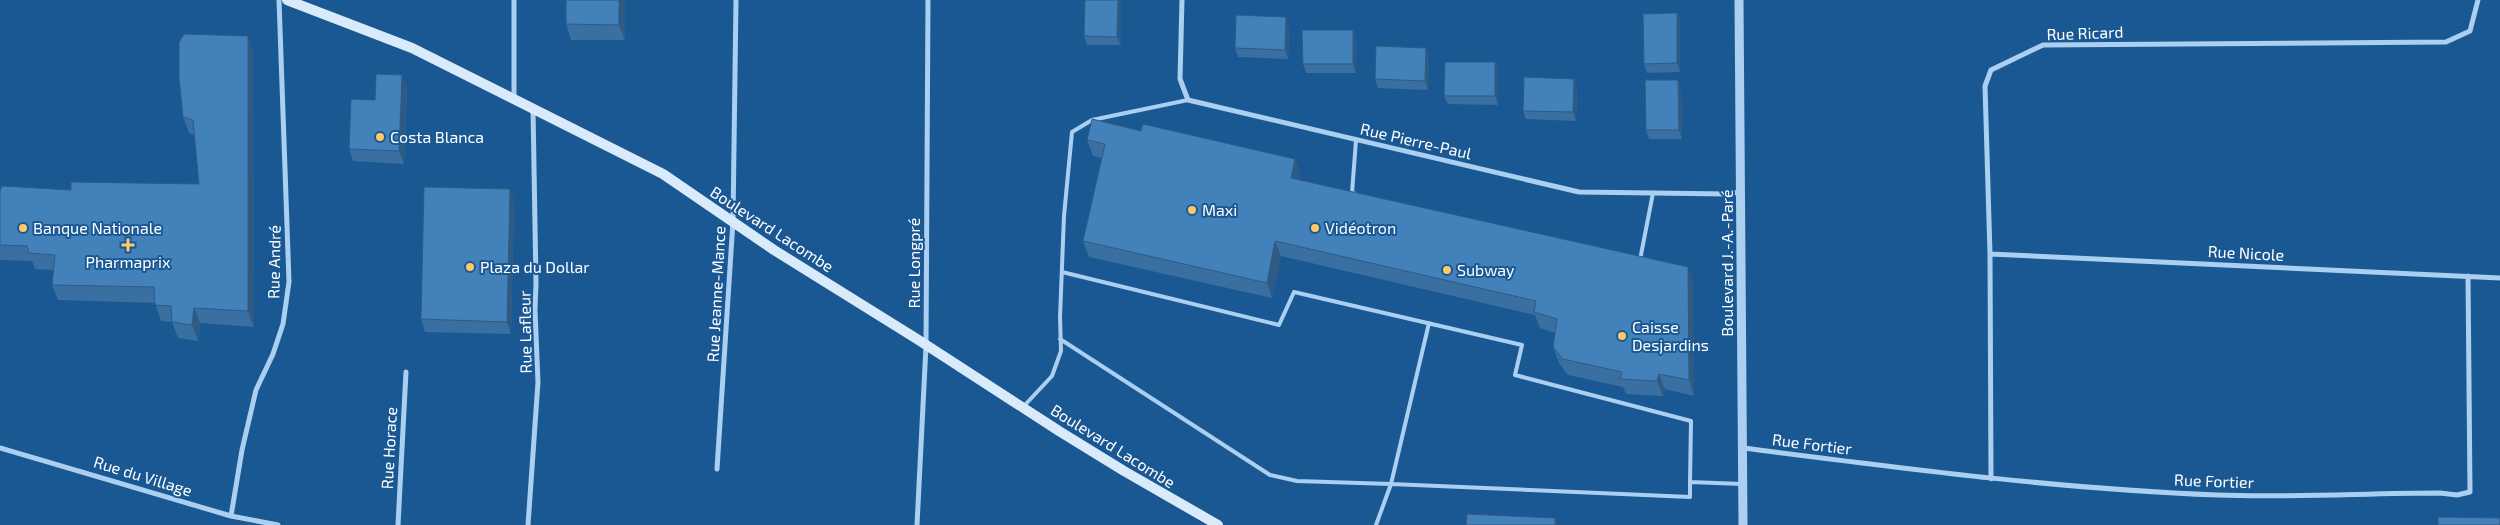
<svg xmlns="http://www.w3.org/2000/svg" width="2500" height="525" font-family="'Exo 2',sans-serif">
<rect width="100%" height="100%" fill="#1a5894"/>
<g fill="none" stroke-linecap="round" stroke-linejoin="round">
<path stroke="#abcff0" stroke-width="4" d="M1356 194 1352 193 1356 140
M1638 259 1640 260 1653 193
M1062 272 1279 325 1294 292 1522 345 1515 375 1691 421 1690 482
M1060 339 1270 475 1297 481 1391 484 1429 323
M1023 407 1052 376 1061 351 1060 317 1064 216 1072 132 1092 120 1188 100
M1376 525 1391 484 1690 497V482L1742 484"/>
<path stroke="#abcff0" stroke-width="5" d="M1182 0 1180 79 1188 100 1579 192 1727 194 1740 192
M514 98V0
M1990 254 2500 278
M0 448 231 516 278 525
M1743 448C1900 468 2058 489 2217 495 2291 498 2366 493 2440 493L2457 495 2470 492 2468 276
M717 469 733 221 736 0
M1991 479 1990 254 1985 86 1991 70 2043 45 2446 42 2470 31 2478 0
M231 516 242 450 256 390 273 354 283 324 289 282 279 0
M398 525 406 372
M528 525 538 382 535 310 536 283 533 109
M917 525 926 346 928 0"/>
<path stroke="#abcff0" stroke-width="9" d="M1739 0 1743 525"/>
<path stroke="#d9eafb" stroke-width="10" d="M287 0 412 48 663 174 774 250 917 339 1059 431 1124 471 1218 525"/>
</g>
<path fill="#3a6fa1" d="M566 0H625V40H571L566 24Z
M1121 0V45H1087L1084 36Z
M1677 13 1680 22V72L1647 73 1644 64Z
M1289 25 1288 59 1238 57 1235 48Z
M248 36 253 52 254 327 200 323 198 341 178 338 172 322 161 321 155 303 58 300 52 285 54 270 35 269 32 261 0 260V191L71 190 199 184 194 135 189 133 183 117Z
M1356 39V73H1306L1303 64Z
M1429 56 1428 90 1378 88 1375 79Z
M1495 62 1498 71V105L1448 104 1444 96Z
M1678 80 1681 88 1682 139H1649L1646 130Z
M407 88 404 164 353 161 349 149 375 100Z
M1577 88 1576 121 1526 119 1523 111Z
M1141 131 1295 159 1300 175 1299 180 1694 283V396L1665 389 1663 396 1626 394 1623 387 1568 375 1559 363 1553 347 1555 333 1540 328 1535 315 1281 256 1272 298 1089 257 1083 241 1102 158 1093 156 1087 140Z
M510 189 514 202 511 334 425 332 421 319Z"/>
<path fill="#2f5a83" d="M619 0H625V40L619 25Z
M1118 0H1121V45L1117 37Z
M1677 13 1680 22V72L1677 63Z
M1286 17 1289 25 1288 59 1285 50Z
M1353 30 1356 39V73L1353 64Z
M248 36 253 52 254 327 248 311Z
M1426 48 1429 56 1428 90 1425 81Z
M1495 62 1498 71V105L1495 96Z
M402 75 407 88 404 164 399 151Z
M1574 79 1577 88 1576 121 1573 112Z
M1678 80 1681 88 1682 139 1679 130Z
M1295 159 1300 175 1296 194 1291 178Z
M510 189 514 202 511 334 507 322Z
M1275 241 1281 256 1272 298 1267 283Z
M1688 267 1694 283V396L1689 380Z
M194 308 200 323 198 341 192 325Z
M1659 374 1665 389 1663 396 1657 381Z
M1555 518 1558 525H1555Z"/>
<path fill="#4381bb" stroke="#2f5a83" d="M566 0H619V25L566 24Z
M1085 0H1118L1117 37 1084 36Z
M1677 13V63L1644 64 1643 14Z
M1236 15 1286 17 1285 50 1235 48Z
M1302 30H1353V64H1303Z
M184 34 248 36V311L194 308 192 325 172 322 171 306 155 305 154 287 52 285 55 255 29 253 27 246 0 245V191L2 186 71 190V182L199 184 193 120 183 117 179 77V42Z
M1376 46 1426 48 1425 81 1375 79Z
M1445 62H1495V96H1444Z
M376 74 402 75 399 151 349 149 351 99 375 100Z
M1524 77 1574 79 1573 112 1523 111Z
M1645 80H1678L1679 130H1646Z
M1092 119 1141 131 1143 124 1295 159 1291 178 1688 267 1689 380 1659 374 1657 381 1620 379 1622 372 1563 359 1553 347 1557 319 1534 312 1536 301 1275 241 1267 283 1083 241 1105 144 1087 140Z
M424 187 510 189 507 322 421 319Z
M1467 514 1555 518V525H1466Z
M2438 517 2500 518V525H2438Z"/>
<g fill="#ffc969" stroke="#1a5894" stroke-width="2">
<circle cx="380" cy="137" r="5"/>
<circle cx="1192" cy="210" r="5"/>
<circle cx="23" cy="228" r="5"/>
<circle cx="1315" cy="228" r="5"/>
<path d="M125.5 237.5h5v5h5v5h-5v5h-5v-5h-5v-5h5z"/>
<circle cx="470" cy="267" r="5"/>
<circle cx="1447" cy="270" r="5"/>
<circle cx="1622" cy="336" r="5"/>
</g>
<g text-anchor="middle" stroke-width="4" stroke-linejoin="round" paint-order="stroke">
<g font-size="16" fill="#fff" stroke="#1a5894">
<text transform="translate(2085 33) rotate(-2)" y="6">Rue Ricard</text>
<text transform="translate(1416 141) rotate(13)" y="6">Rue Pierre-Paul</text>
<text transform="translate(772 229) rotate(33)" y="6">Boulevard Lacombe</text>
<text transform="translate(2246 253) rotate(3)" y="6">Rue Nicole</text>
<text transform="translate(274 262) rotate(-89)" y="6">Rue André</text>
<text transform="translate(914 263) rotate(-90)" y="6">Rue Longpré</text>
<text transform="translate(1727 263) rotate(-90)" y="6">Boulevard J.-A.-Paré</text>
<text transform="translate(716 294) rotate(-87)" y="6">Rue Jeanne-Mance</text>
<text transform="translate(525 332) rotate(-91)" y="6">Rue Lafleur</text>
<text transform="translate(1812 444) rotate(7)" y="6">Rue Fortier</text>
<text transform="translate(1113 446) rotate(32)" y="6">Boulevard Lacombe</text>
<text transform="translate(389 448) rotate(-87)" y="6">Rue Horace</text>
<text transform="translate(143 476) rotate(17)" y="6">Rue du Village</text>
<text transform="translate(2214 481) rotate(2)" y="6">Rue Fortier</text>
</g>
<g font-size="16" fill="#fff" stroke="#1a5894" text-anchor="start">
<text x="390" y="143">Costa Blanca</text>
<text x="1202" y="216">Maxi</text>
<text x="33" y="234">Banque Nationale</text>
<text x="1325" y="234">Vidéotron</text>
<text x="128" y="268" text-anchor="middle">Pharmaprix</text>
<text x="480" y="273">Plaza du Dollar</text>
<text x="1457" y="276">Subway</text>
<text x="1632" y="333">Caisse<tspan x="1632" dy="18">Desjardins</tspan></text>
</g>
</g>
</svg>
